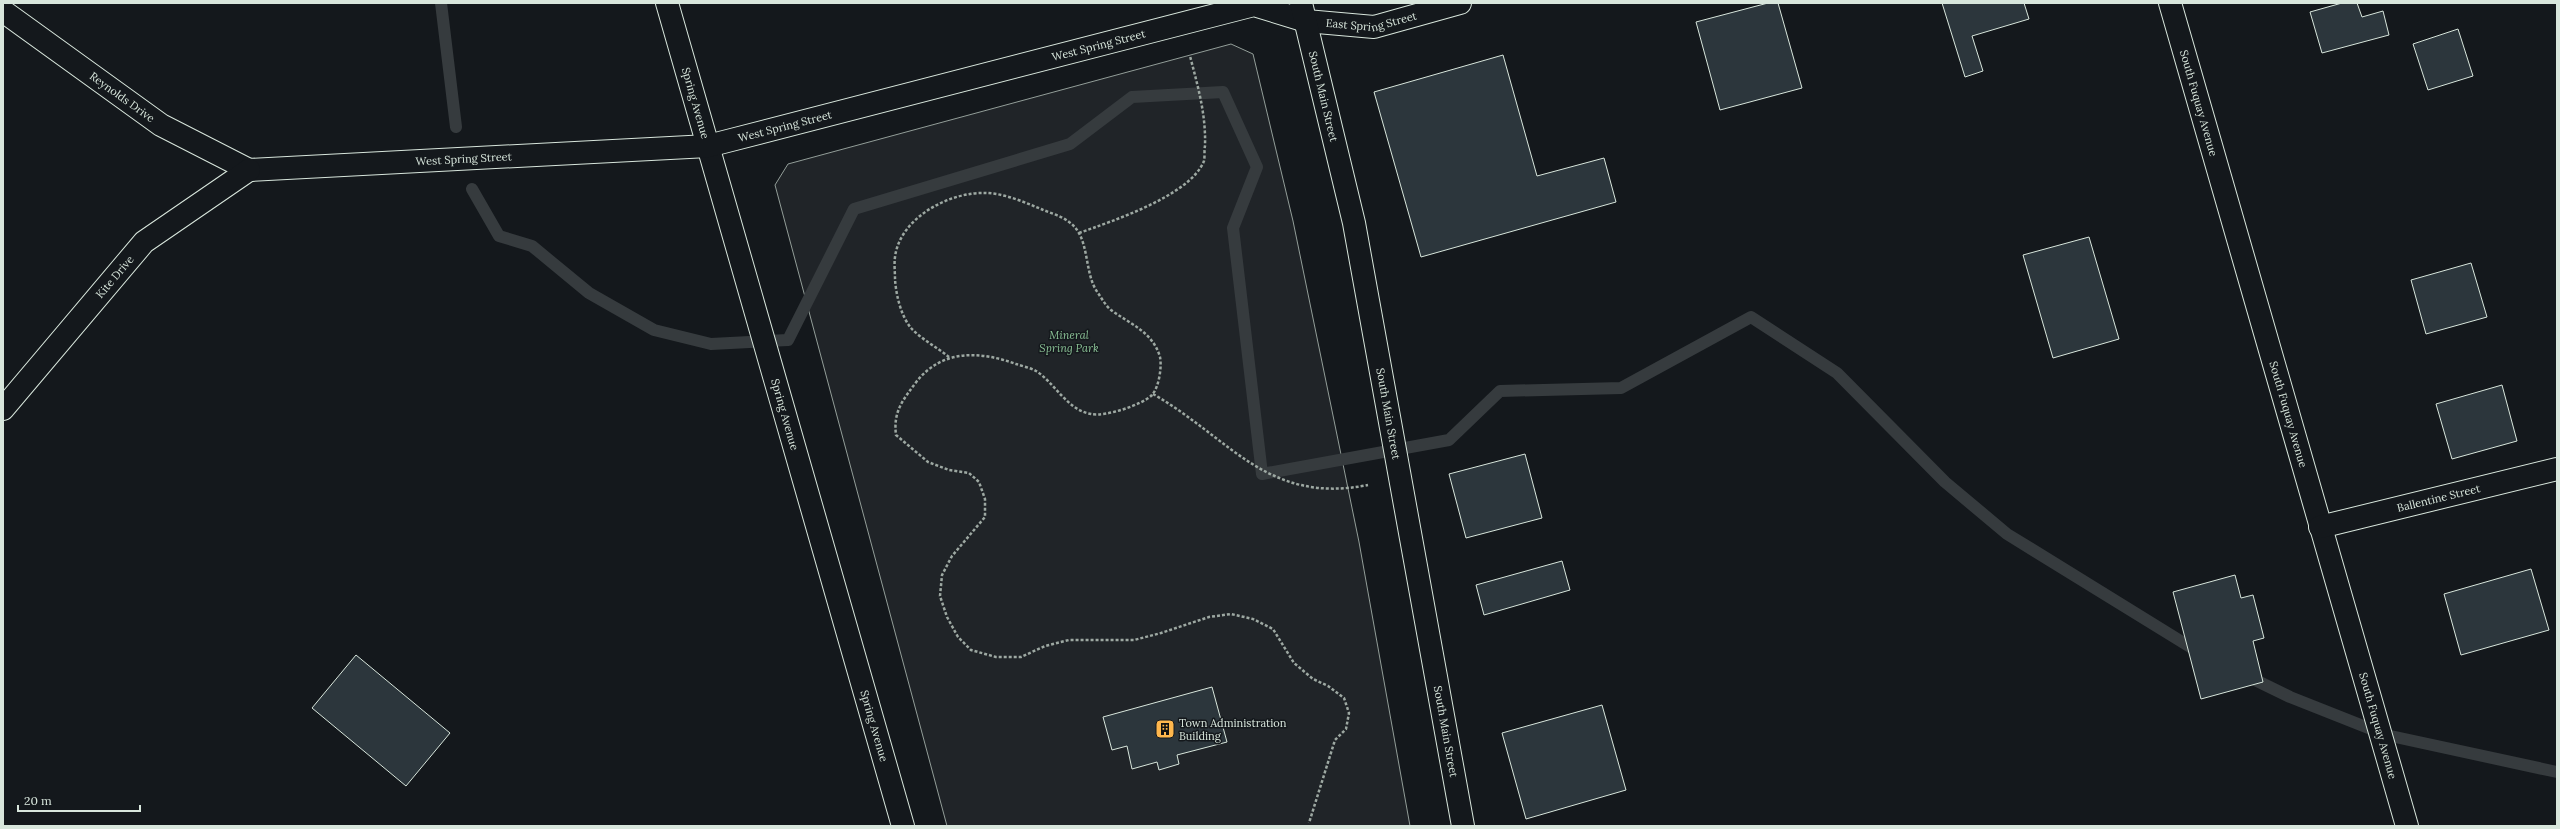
<svg xmlns="http://www.w3.org/2000/svg" width="2560" height="829" font-family="Lora,serif">
<rect width="100%" height="100%" fill="#14181c"/>
<path fill="#202428" stroke="#939e99" d="M1231 44 1253 54 1293 221 1359 542 1410 826H947L775 185 788 164Z"/>
<g fill="none" stroke-linecap="round" stroke-linejoin="round">
<path stroke="#363b3e" stroke-width="12" d="M441 3 456 127
M472 189 499 236 532 246 589 293 654 330 711 344 788 340 854 209 1070 144 1132 97 1223 92 1257 167 1233 228 1262 474 1449 440 1500 391 1621 388 1751 317 1837 373 1945 482 2007 534 2200 653
M2247 676 2290 697 2386 735 2557 772"/>
</g>
<path fill="#2c363c" stroke="#d8e6dc" d="M1768 3H1778L1802 88 1720 110 1696 22Z
M1942 3H2024L2029 19 1972 36 1983 71 1965 77Z
M2342 3H2357L2362 17 2383 11 2389 35 2322 53 2310 12Z
M2458 29 2473 76 2428 90 2413 44Z
M1503 55 1537 176 1604 158 1616 202 1421 257 1374 92Z
M2089 237 2119 339 2053 358 2023 255Z
M2471 263 2487 317 2426 334 2411 280Z
M2502 385 2517 441 2452 459 2436 404Z
M1525 454 1542 518 1466 538 1449 474Z
M1562 561 1570 590 1484 615 1476 585Z
M2531 569 2549 630 2461 655 2444 594Z
M2235 575 2241 598 2253 595 2264 638 2253 641 2263 682 2201 699 2173 592Z
M356 655 450 733 406 786 312 708Z
M1212 687 1227 742 1177 755 1179 764 1159 770 1157 762 1132 769 1127 746 1112 750 1103 717Z
M1602 705 1626 790 1526 819 1502 733Z"/>
<g fill="none" stroke-linecap="round" stroke-linejoin="round">
<defs>
<g id="minor">
<path id="s1" d="M667 3 903 826"/>
<path id="s2" d="M2170 3 2407 826"/>
<path id="s3" d="M3 11 161 125 249 170"/>
<path id="s4" d="M249 170 708 146 1254 5 1306 21 1374 27 1460 3"/>
<path id="s5" d="M3 409 144 242 249 170"/>
<path id="s6" d="M2320 527 2557 469"/>
</g>
<g id="major">
<path id="s7" d="M1301 3 1354 223 1463 826"/>
</g>
</defs>
<use href="#minor" stroke="#d8e6dc" stroke-width="24"/>
<use href="#major" stroke="#d8e6dc" stroke-width="24"/>
<path stroke="#9da8a2" stroke-width="2.5" stroke-dasharray="3 2" stroke-linecap="butt" d="M1079 233C1112 221 1190 196 1204 161 1205 157 1204 150 1205 146 1206 114 1198 87 1190 56
M949 357C938 348 921 339 911 328 901 316 896 295 895 279 895 272 894 264 895 257 900 217 951 191 987 193 1006 194 1024 202 1041 209 1050 213 1062 216 1069 222 1091 237 1083 273 1098 293 1102 299 1106 306 1111 310 1130 324 1153 332 1160 357 1162 367 1159 387 1152 395 1142 405 1105 417 1091 414 1067 410 1055 383 1036 371 1031 368 1022 366 1016 364 980 351 943 349 917 381 903 400 893 411 896 435L928 462 949 470 969 473 979 482 985 499V517L952 556 942 575 940 596 947 617 958 637 971 650 996 657H1021L1045 646 1069 640H1134L1161 633 1209 617 1231 614 1253 619 1273 629 1294 663 1313 679 1328 686 1344 698 1349 713 1346 729 1335 740 1309 823
M1153 394C1230 438 1267 505 1368 485"/>
<use href="#minor" stroke="#14181c" stroke-width="22"/>
<use href="#major" stroke="#14181c" stroke-width="22"/>
</g>
<defs>
<symbol id="building-square" viewBox="-11 -11 22 22"><rect x="-9" y="-9" width="18" height="18" rx="4" fill="#ffb74d" stroke="#14181c"/><path d="M-4-6H4V6H1V3H-1V6H-4ZM-2.5-4.3h1.7v1.8h-1.7ZM.8-4.3h1.7v1.8H.8ZM-2.5-1h1.7V.8h-1.7ZM.8-1h1.7V.8H.8Z" fill="#111"/></symbol>
</defs>
<g fill-rule="evenodd">
<use href="#building-square" x="1154" y="718" width="22" height="22"/>
</g>
<g text-anchor="middle" stroke-width="3" stroke-linejoin="round" paint-order="stroke">
<g font-size="11" fill="#d8e6dc" stroke="#14181c">
<text dy="4" stroke="none"><textPath href="#s4" startOffset="1144">East Spring Street</textPath></text>
<text dy="4" stroke="none"><textPath href="#s4" startOffset="863">West Spring Street</textPath></text>
<text dy="4" stroke="none"><textPath href="#s3" startOffset="147">Reynolds Drive</textPath></text>
<text dy="4" stroke="none"><textPath href="#s7" startOffset="96">South Main Street</textPath></text>
<text dy="4" stroke="none"><textPath href="#s1" startOffset="104">Spring Avenue</textPath></text>
<text dy="4" stroke="none"><textPath href="#s2" startOffset="104">South Fuquay Avenue</textPath></text>
<text dy="4" stroke="none"><textPath href="#s4" startOffset="539">West Spring Street</textPath></text>
<text dy="4" stroke="none"><textPath href="#s4" startOffset="215">West Spring Street</textPath></text>
<text dy="4" stroke="none"><textPath href="#s5" startOffset="173">Kite Drive</textPath></text>
<text dy="4" stroke="none"><textPath href="#s7" startOffset="420">South Main Street</textPath></text>
<text dy="4" stroke="none"><textPath href="#s1" startOffset="428">Spring Avenue</textPath></text>
<text dy="4" stroke="none"><textPath href="#s2" startOffset="428">South Fuquay Avenue</textPath></text>
<text dy="4" stroke="none"><textPath href="#s6" startOffset="122">Ballentine Street</textPath></text>
<text dy="4" stroke="none"><textPath href="#s1" startOffset="752">Spring Avenue</textPath></text>
<text dy="4" stroke="none"><textPath href="#s2" startOffset="752">South Fuquay Avenue</textPath></text>
<text dy="4" stroke="none"><textPath href="#s7" startOffset="743">South Main Street</textPath></text>
</g>
<g font-size="11" font-style="italic" fill="#8ac095" stroke="#14181c">
<text x="1069" y="339">Mineral<tspan x="1069" dy="13">Spring Park</tspan></text>
</g>
<g font-size="11" fill="#d8e6dc" stroke="#14181c" text-anchor="start">
<text x="1179" y="727">Town Administration<tspan x="1179" dy="13">Building</tspan></text>
</g>
</g>
<rect width="2560" height="829" fill="none" stroke="#d8e6dc" stroke-width="8"/>
<path d="M18 805v6h122v-6" fill="none" stroke="#d8e6dc" stroke-width="2"/>
<text x="24" y="805" font-size="12" fill="#d8e6dc" stroke="#14181c" stroke-width="3" paint-order="stroke">20 m</text>
</svg>
